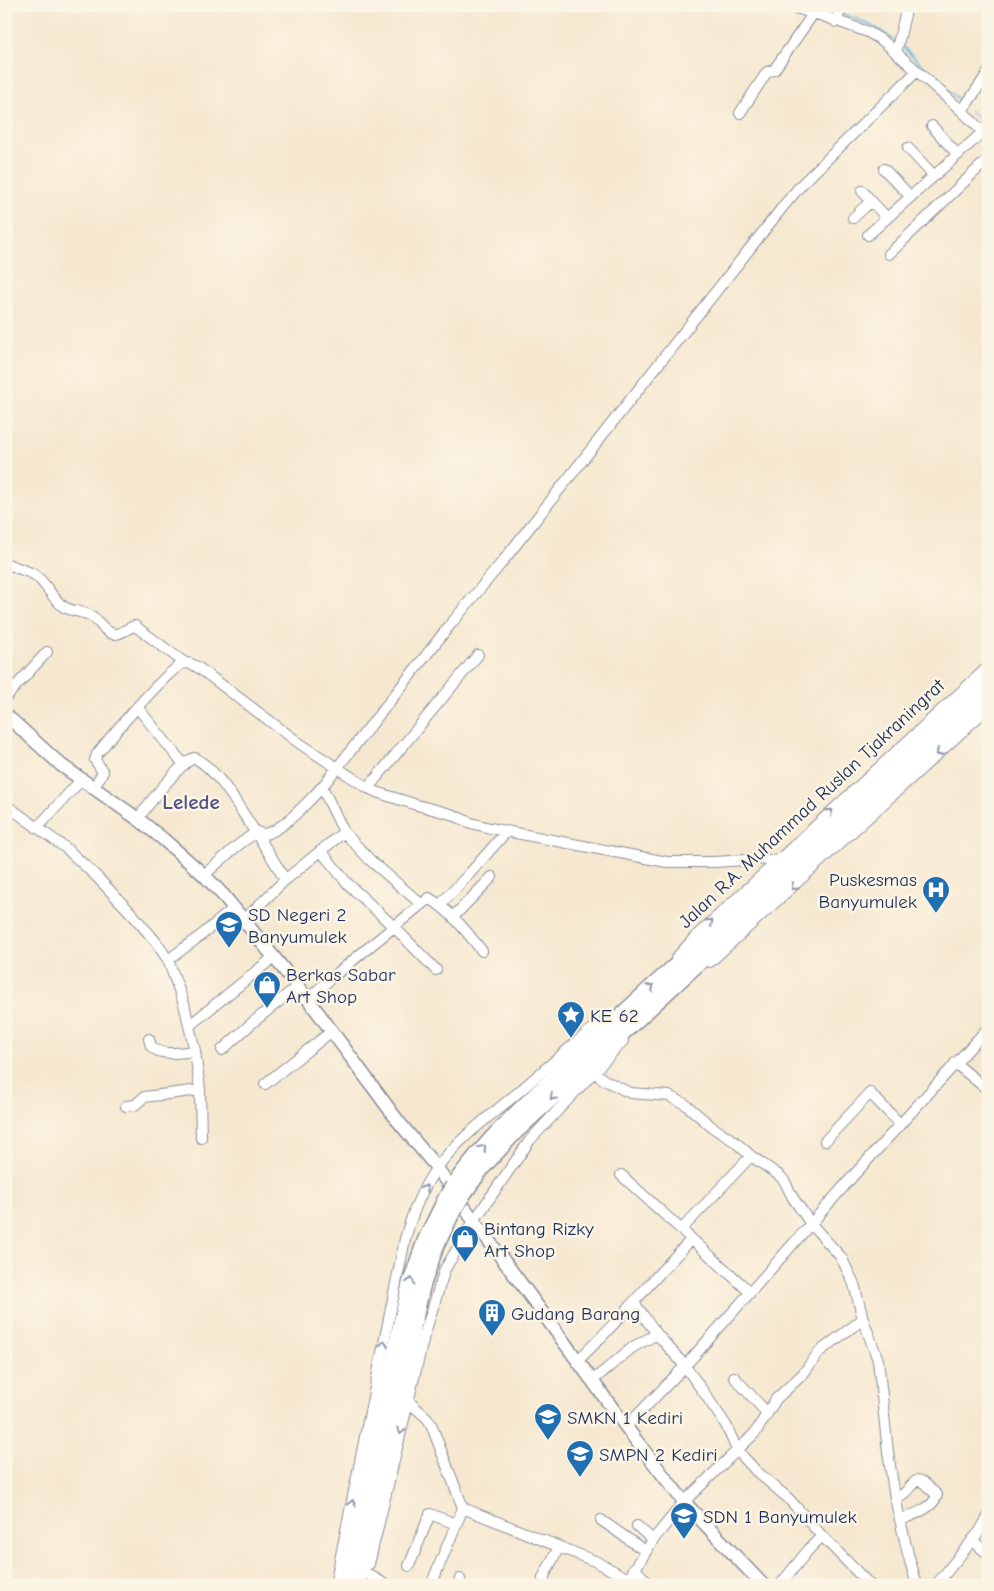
<svg xmlns="http://www.w3.org/2000/svg" width="994" height="1591" font-family="'Comic Neue',sans-serif">
<rect width="100%" height="100%" fill="#fcf5e5"/>
<filter id="ink" filterUnits="userSpaceOnUse"><feTurbulence type="fractalNoise" baseFrequency=".02" numOctaves="2"/><feDisplacementMap in="SourceGraphic" scale="10" xChannelSelector="R" yChannelSelector="G"/><feConvolveMatrix kernelMatrix="1 2 1 2 8 2 1 2 1" color-interpolation-filters="sRGB"/></filter>
<filter id="wash" filterUnits="userSpaceOnUse"><feTurbulence type="fractalNoise" baseFrequency=".0096" numOctaves="4" result="noise"/><feDisplacementMap in="SourceGraphic" scale="20" xChannelSelector="R" yChannelSelector="G"/><feGaussianBlur stdDeviation="1.12" result="paint"/><feColorMatrix in="noise" values="0 0 0 0 0 0 0 0 0 0 0 0 0 0 0 0 0 1.4 0 .05"/><feComposite in="paint" operator="in"/></filter>
<g filter="url(#wash)">
<rect width="100%" height="100%" fill="#f6e8d0"/>
<g fill="none" stroke-linecap="round" stroke-linejoin="round">
<path stroke="#67c0e4" stroke-width="2" d="M810 6 835 12
M842 14C861 20 879 28 895 41
M903 47 962 103
M970 111 985 124"/>
</g>
</g>
<g filter="url(#ink)">
<g fill="none" stroke-linecap="round" stroke-linejoin="round">
<defs>
<path id="minor" d="M789 6 823 16 868 32 883 41 962 111 988 137
M836 22 842 6
M896 53 907 6
M962 111 988 73
M740 113 767 72 774 70 813 14
M932 126 958 155
M908 148 934 176
M884 169 911 197
M862 191 887 218
M853 218 871 201
M868 235 983 132 988 126
M889 254 988 159
M6 563C15 568 26 570 35 575 47 584 52 599 64 607 73 612 84 611 93 617 99 622 106 633 114 634 121 635 128 627 135 626L185 663
M6 697 47 652
M137 707 184 765
M94 787 103 772 95 760 97 754C109 739 171 665 185 663 192 663 198 667 203 671L299 743 368 788 379 793 417 805 451 814 471 823 490 828 667 862H715L760 859 776 861
M322 787 344 832 370 860 421 904
M368 788 478 655
M6 805 67 849 96 876 133 915 156 942 168 960 184 1004 195 1051 200 1090 201 1138
M138 819C147 806 182 760 195 758 218 771 236 802 250 824 262 842 274 860 285 880
M37 828 82 779
M321 851 347 883 394 927 436 970
M204 875 237 846 256 832C258 832 262 834 264 834 280 833 311 799 322 787L450 625 503 561 785 204 802 184 917 71
M440 905 471 872 506 832
M453 917 492 877
M244 920 285 880 344 832
M676 958 696 936 988 667
M168 960 199 937 234 908
M710 962 988 708
M308 999 329 980 429 898C451 911 466 931 482 951
M190 1025 274 957
M149 1039 151 1046C160 1057 183 1052 195 1051
M222 1050 252 1023 298 986
M955 1063 988 1090
M594 1072 604 1080 624 1090 631 1093 669 1096 685 1104 712 1127 734 1141 751 1156 780 1176 785 1182 793 1198 811 1224 841 1257 854 1284 863 1319 878 1360 888 1452 895 1498 908 1554 917 1585
M265 1084 332 1031
M126 1106 135 1105 144 1097 200 1090
M825 1141 870 1093 900 1124
M621 1175 750 1292
M681 1230 751 1156
M634 1303 657 1334 685 1366 705 1394 726 1425 737 1450 756 1471 788 1498 822 1536 870 1585
M577 1361C618 1323 652 1279 691 1240
M734 1377 767 1413
M592 1381 633 1347 657 1334
M408 1401 427 1418 431 1424 463 1508 597 1562 628 1579
M626 1427 685 1366 854 1175 988 1028
M895 1498C910 1493 908 1485 918 1480L923 1482 937 1495C933 1509 912 1515 900 1520
M601 1520 645 1551
M637 1526 653 1540
M972 1540 988 1554
M369 1564 424 1336 445 1269 474 1221 530 1140 623 1041
M409 1566 430 1514 456 1524
M634 1568 650 1585
M366 1573 386 1585
M433 1580 463 1508
M335 1585 405 1239C412 1214 421 1190 436 1169 457 1140 487 1118 514 1096 541 1073 567 1050 593 1028L613 1019
M457 1585 460 1579
M547 1585 544 1582 543 1578 559 1547
M625 1585 653 1540 684 1502 755 1433 776 1399 803 1374 819 1352 863 1319
M780 1585 810 1548 822 1536
M936 1585 980 1531 988 1517"/>
<path id="major" d="M6 715 61 765 138 819 163 839 204 875 224 896 308 999 398 1121 437 1168 474 1221 525 1289 635 1439 684 1502 763 1585"/>
<path id="highway" d="M453 1186C489 1135 536 1094 583 1051 620 1017 657 981 696 948L988 678
M462 1196 482 1168 514 1133 988 696
M343 1585 410 1284 425 1241 446 1198
M357 1585 422 1287 436 1246 454 1209"/>
</defs>
<use href="#minor" stroke="#888c97" stroke-width="12"/>
<use href="#major" stroke="#888c97" stroke-width="15"/>
<use href="#highway" stroke="#888c97" stroke-width="18"/>
<use href="#minor" stroke="#fff" stroke-width="10"/>
<use href="#major" stroke="#fff" stroke-width="12"/>
<use href="#highway" stroke="#fff" stroke-width="15"/>
<defs>
<path id="highway-bridge" d="M446 1198 453 1186
M454 1209 462 1196"/>
</defs>
<use href="#highway-bridge" stroke="#888c97" stroke-width="18" stroke-linecap="butt"/>
<use href="#highway-bridge" stroke="#fff" stroke-width="15"/>
</g>
<defs><path id="oneway-chevron" d="M-2-3.5L2.5 0L-2 3.5" fill="none" stroke-width="1.6" stroke-linecap="round" stroke-linejoin="round" transform="scale(1.25)"/></defs>
<g stroke="#8d97ae">
<use href="#oneway-chevron" transform="translate(939 753) rotate(137)"/>
<use href="#oneway-chevron" transform="translate(830 812) rotate(-43)"/>
<use href="#oneway-chevron" transform="translate(794 887) rotate(138)"/>
<use href="#oneway-chevron" transform="translate(710 922) rotate(-43)"/>
<use href="#oneway-chevron" transform="translate(651 987) rotate(-43)"/>
<use href="#oneway-chevron" transform="translate(553 1097) rotate(137)"/>
<use href="#oneway-chevron" transform="translate(483 1148) rotate(-49)"/>
<use href="#oneway-chevron" transform="translate(425 1188) rotate(-62)"/>
<use href="#oneway-chevron" transform="translate(411 1281) rotate(-75)"/>
<use href="#oneway-chevron" transform="translate(384 1344) rotate(-79)"/>
<use href="#oneway-chevron" transform="translate(401 1431) rotate(104)"/>
<use href="#oneway-chevron" transform="translate(352 1503) rotate(-78)"/>
</g>
</g>
<defs>
<symbol id="hospital-pin" viewBox="-11 -11 22 30"><path d="M0 17L-7.5 6A9.5 9.5 0 1 1 7.5 6Z" fill="#1f6fb2" stroke="#fcf5e5"/><path d="M-5-5h3v3.5h4V-5h3V5h-3V1.5h-4V5h-3Z" fill="#fff"/></symbol>
<symbol id="school-pin" viewBox="-11 -11 22 30"><path d="M0 17L-7.5 6A9.5 9.5 0 1 1 7.5 6Z" fill="#1f6fb2" stroke="#fcf5e5"/><path d="M0-5L7-2L0 1L-7-2ZM-4 1L0 2.5L4 1V4Q0 6-4 4Z" fill="#fff"/></symbol>
<symbol id="shop-pin" viewBox="-11 -11 22 30"><path d="M0 17L-7.5 6A9.5 9.5 0 1 1 7.5 6Z" fill="#1f6fb2" stroke="#fcf5e5"/><path d="M-5-2.5h2.3a2.7 3.5 0 0 1 5.4 0H5L5.5 6h-11ZM-1.5-2.5h3a1.5 2.3 0 0 0-3 0Z" fill="#fff"/></symbol>
<symbol id="sight-pin" viewBox="-11 -11 22 30"><path d="M0 17L-7.5 6A9.5 9.5 0 1 1 7.5 6Z" fill="#1f6fb2" stroke="#fcf5e5"/><path d="M0-6L1.8-2.2L6-1.7L2.9 1.2L3.7 5.4L0 3.3L-3.7 5.4L-2.9 1.2L-6-1.7L-1.8-2.2Z" fill="#fff"/></symbol>
<symbol id="building-pin" viewBox="-11 -11 22 30"><path d="M0 17L-7.5 6A9.5 9.5 0 1 1 7.5 6Z" fill="#1f6fb2" stroke="#fcf5e5"/><path d="M-4-6H4V6H1V3H-1V6H-4ZM-2.5-4.3h1.7v1.8h-1.7ZM.8-4.3h1.7v1.8H.8ZM-2.5-1h1.7V.8h-1.7ZM.8-1h1.7V.8H.8Z" fill="#fff"/></symbol>
</defs>
<g fill-rule="evenodd">
<use href="#hospital-pin" x="920" y="874" width="32" height="43"/>
<use href="#school-pin" x="213" y="909" width="32" height="43"/>
<use href="#shop-pin" x="251" y="969" width="32" height="43"/>
<use href="#sight-pin" x="555" y="999" width="32" height="43"/>
<use href="#shop-pin" x="449" y="1223" width="32" height="43"/>
<use href="#building-pin" x="476" y="1297" width="32" height="43"/>
<use href="#school-pin" x="532" y="1401" width="32" height="43"/>
<use href="#school-pin" x="564" y="1438" width="32" height="43"/>
<use href="#school-pin" x="668" y="1500" width="32" height="43"/>
</g>
<g text-anchor="middle" stroke-width="5" stroke-linejoin="round" paint-order="stroke">
<g font-size="19" fill="#1b2f5e" stroke="#fcf5e5">
<text transform="translate(811 803) rotate(-43)" y="7">Jalan R.A. Muhammad Ruslan Tjakraningrat</text>
</g>
<g font-size="19" fill="#1b2f5e" stroke="#fcf5e5" text-anchor="start">
<text x="917" y="886" text-anchor="end">Puskesmas<tspan x="917" dy="22">Banyumulek</tspan></text>
<text x="248" y="921">SD Negeri 2<tspan x="248" dy="22">Banyumulek</tspan></text>
<text x="286" y="981">Berkas Sabar<tspan x="286" dy="22">Art Shop</tspan></text>
<text x="590" y="1022">KE 62</text>
<text x="484" y="1235">Bintang Rizky<tspan x="484" dy="22">Art Shop</tspan></text>
<text x="511" y="1320">Gudang Barang</text>
<text x="567" y="1424">SMKN 1 Kediri</text>
<text x="599" y="1461">SMPN 2 Kediri</text>
<text x="703" y="1523">SDN 1 Banyumulek</text>
</g>
<g font-size="21" font-weight="bold" fill="#515486" stroke="#fcf5e5">
<text x="191" y="809">Lelede</text>
</g>
</g>
<rect width="994" height="1591" fill="none" stroke="#fcf5e5" stroke-width="25"/>
</svg>
